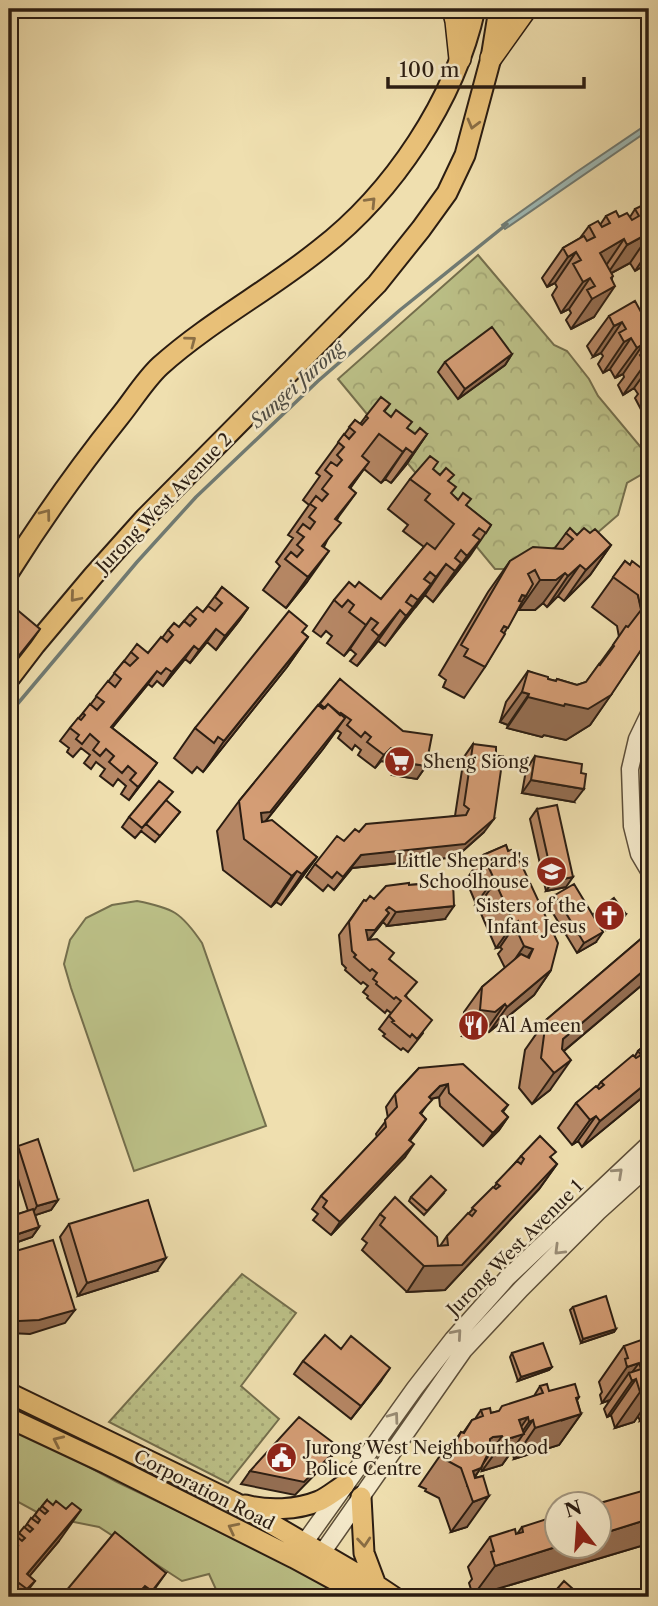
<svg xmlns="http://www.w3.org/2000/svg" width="658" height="1606" font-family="'Libre Caslon Text',serif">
<defs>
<pattern id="grass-dots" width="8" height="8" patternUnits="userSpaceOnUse" patternTransform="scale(1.75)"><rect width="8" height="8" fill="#bcc188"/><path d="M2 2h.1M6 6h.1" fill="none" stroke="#a2a574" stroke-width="1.8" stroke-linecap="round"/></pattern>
<pattern id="park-crowns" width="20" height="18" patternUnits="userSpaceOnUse" patternTransform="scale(1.75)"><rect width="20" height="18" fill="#bcc188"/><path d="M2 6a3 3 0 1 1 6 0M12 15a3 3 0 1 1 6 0" fill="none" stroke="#a2a574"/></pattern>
</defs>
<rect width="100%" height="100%" fill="#efdfaf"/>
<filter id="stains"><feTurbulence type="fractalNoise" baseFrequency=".00286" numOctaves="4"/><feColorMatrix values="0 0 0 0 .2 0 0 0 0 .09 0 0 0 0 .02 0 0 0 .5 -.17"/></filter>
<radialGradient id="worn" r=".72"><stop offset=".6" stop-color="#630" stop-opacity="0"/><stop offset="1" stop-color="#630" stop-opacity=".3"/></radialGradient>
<path fill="url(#grass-dots)" stroke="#746f4d" stroke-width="2" d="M242 1274 296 1313 241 1386 279 1419 228 1483 109 1422Z"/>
<path fill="url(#park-crowns)" stroke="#746f4d" stroke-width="2" d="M478 255 554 345 567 351 589 379 598 396 649 457 644 473 627 483 618 515 589 540 559 543 535 569H495L338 379Z"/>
<path fill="#bcc188" stroke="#746f4d" stroke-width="2" d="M137 901C173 908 181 912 202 943L266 1126 134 1171 71 988 64 964 70 940 86 918 112 905Z
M9 1424 117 1482 330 1584 349 1597H218L219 1596 209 1574 182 1581 99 1527 44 1516 9 1497Z"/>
<path fill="#9ebab6" stroke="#707b74" stroke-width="2" d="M649 123V130L505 229 502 225 575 173Z"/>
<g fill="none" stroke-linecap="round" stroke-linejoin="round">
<path stroke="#707b74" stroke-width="3.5" d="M9 714 137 562 196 497 318 381 400 310 507 224"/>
<defs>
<path id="minor" d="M649 714 637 739 630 769 632 826 639 854 649 871
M297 1553 415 1388 453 1339 507 1278 649 1144
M315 1563 464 1350 521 1289 598 1212 649 1166"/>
<path id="major" d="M9 572C43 518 80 466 120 416 133 400 145 380 160 366 209 322 268 291 319 250 393 193 455 100 475 9
M9 679 35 645 93 576 145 518 377 284 421 229 447 193 465 155 491 58 499 9
M9 1393 234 1502 376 1585 394 1597
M9 1418 107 1464 294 1558 366 1597
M361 1497 364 1553 376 1585
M245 1505C268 1511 297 1510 319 1501 328 1497 336 1490 344 1485"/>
<path id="highway" d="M453 9 456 21 460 59
M491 58 526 9"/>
</defs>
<use href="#minor" stroke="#5c4e39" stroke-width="19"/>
<use href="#major" stroke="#2b1d12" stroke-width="23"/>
<use href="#highway" stroke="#2b1d12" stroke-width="24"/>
<use href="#minor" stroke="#f5eacb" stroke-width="16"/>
<use href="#major" stroke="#e8c078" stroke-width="19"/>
<use href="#highway" stroke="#e8c078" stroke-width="21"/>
</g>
<path fill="#b68765" stroke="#2b1d12" stroke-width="2" d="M635 209 649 212V266L646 268 645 265 635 271 630 263 611 273 612 279 594 317 571 329 566 320 571 313 569 309 561 313 552 295 557 287 555 283 547 287 542 278 563 248 580 238 589 226 600 225 606 216 630 217Z
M609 316 647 323 649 322V417L646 419 635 398 638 394 634 388 623 395 618 385 624 377 623 374 615 378 610 369 603 373 598 364 603 356 601 353 593 357 587 346Z
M512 354 505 365 458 399 438 372 445 362Z
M390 404 384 412 415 434H427L406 465 391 483 385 479 381 483 364 469 350 488 337 520 307 582 286 608 263 590 280 566 276 562 293 538 288 535 309 505 303 500 320 476 316 473 355 420 360 424 366 416Z
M433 470 449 482 451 494 491 525 470 556 433 602 425 595 385 646 378 641 357 666 350 661 356 654 350 649 344 656 327 643 332 636 326 631 321 637 313 631 334 600 355 587 381 599 424 547 403 531 408 525 388 509 410 479Z
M566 533 577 535 590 533 611 545 590 575 564 601 558 596 547 607 543 603 535 610H519L518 609 485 667 464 698 443 687 446 680 439 675 488 592 510 561 555 548Z
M625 561 630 565 649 638 590 725 566 740 544 735 542 737 507 728 508 725 500 722 506 702 528 671 548 679 556 681 557 679 577 685 586 682 619 637 617 626 592 607Z
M222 587 248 608 239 621 216 650 207 642 190 663 185 659 163 686 157 681 152 687 148 684 112 728 157 763 129 800 121 794 126 786 118 779 113 786 100 776 105 769 96 762 91 769 84 763 90 755 81 748 73 757 67 752 69 748 60 741 70 728 90 705 131 652 148 653 162 638 168 630 179 627 190 614 203 612Z
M302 632 308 637 287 667 203 772 197 767 192 773 174 758 195 728Z
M340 679 426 766 417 779 392 775 394 763 381 761 375 768 358 755 361 750 355 745 352 750 338 738 341 733 337 730 323 749 266 821 317 857 295 887 281 905 276 902 271 907 223 870 217 831 239 801Z
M473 744 484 832 456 857 352 868 334 890 328 885 323 891 306 877 315 864 344 841 359 832 455 816 464 757Z
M535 756 574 802 522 793 526 770Z
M166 801 180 812 155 842 141 831 142 830 135 838 122 827 129 817Z
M537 809 566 887 546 891 530 819Z
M506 845 551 970 534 995 489 1032 487 1029 478 1037 462 1036 464 1012 482 987 505 968 498 954 502 949 500 947 496 948 479 909 482 904 481 902 476 904 466 880 483 855Z
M422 882 445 919 387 926 383 922 369 940 390 960 423 1033 408 1052 403 1048 401 1050 383 1036 385 1034 379 1029 391 1013 387 1010 385 1013 367 998 368 996 363 992 368 986 363 982 361 984 345 970 346 968 342 964 339 935 364 900 366 901 374 899 409 885 420 884Z
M555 895 596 942 577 953 548 905Z
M596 911 626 914 623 918 606 930 594 914Z
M649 932V979L564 1051 550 1090 532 1104 519 1088 525 1050 546 1020Z
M649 1042V1092L582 1147 578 1141 572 1145 558 1128 576 1103 597 1087 601 1082 635 1056 638 1051Z
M419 1068 508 1105 503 1112 508 1117 499 1130 483 1146 440 1106 439 1097 431 1099 421 1114 426 1119 410 1141 405 1157 331 1235 313 1220 318 1214 312 1209 321 1196 377 1137 376 1134 388 1118 386 1107 395 1094Z
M18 1146 58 1200 51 1210 35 1215 39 1227 32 1237 9 1245V1217L28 1211 11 1156Z
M521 1156 551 1158 557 1164 539 1189 445 1290 407 1292 362 1250 367 1243 362 1239 380 1214 438 1246H440L447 1236 494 1187Z
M443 1194 424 1215 409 1201 411 1197Z
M69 1224 157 1271 78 1296 60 1237Z
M573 1307 616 1329 614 1332 581 1343 570 1310Z
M649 1340V1418L640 1421 638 1416 634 1422 615 1428 611 1415 607 1417 604 1409 610 1400 602 1403 600 1395 602 1392 599 1382 624 1346 646 1345Z
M512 1353 552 1367 549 1370 518 1381 510 1357Z
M303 1361 381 1381 351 1419 294 1374Z
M540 1386 549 1391 579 1397 577 1400 581 1414 559 1445 514 1459 512 1451 502 1465 482 1471 481 1467 475 1477V1478L483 1476 467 1527 451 1532 439 1498 425 1491 426 1489 419 1486 444 1450 447 1452 461 1432 463 1433 472 1420 475 1419 481 1410 491 1413 499 1411 534 1396Z
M47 1500 59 1541 29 1576 35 1581 23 1597H9V1546Z
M600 1503 641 1546 473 1596 469 1583 472 1579 468 1567 490 1537 517 1534 522 1527 598 1546V1506Z
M166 1573 149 1597H61Z"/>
<path fill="#946e52" stroke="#2b1d12" stroke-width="2" d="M649 233V235L630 263 606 276 627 245Z
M624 239 603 270 600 253Z
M649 250V259L645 265 635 271Z
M576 252 555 283 547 287 568 257Z
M613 276 602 293 615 286 594 317 571 329 592 299 611 278Z
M590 278 569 309 561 313 583 282Z
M622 322 601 353 593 357 614 326Z
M631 338 610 369 603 373 624 342Z
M644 343 623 374 615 378 637 348Z
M512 354 505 365 458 399 465 389Z
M649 361V367L634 388 623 395 645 364Z
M427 434 406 465 391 483 413 453Z
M406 448 385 479 381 483 403 452Z
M369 462 347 493 349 487Z
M356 493 334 523 335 519Z
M480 540 458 571 446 586 467 556Z
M611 545 590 575 564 601 586 570Z
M329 551 307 582 286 608 308 577Z
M461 563 440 593 433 602 455 571Z
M446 564 425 595 415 608 436 577Z
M580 565 558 596 547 607 568 576Z
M565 573 543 603 535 610H519L540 580Z
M431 584 409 615 396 631 418 600Z
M522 595 526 596 504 627 501 625Z
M413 607 391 638 385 646 406 616Z
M248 608 239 621 216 650 225 636Z
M400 610 378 641 357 666 379 636Z
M371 618 350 649 344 656 366 625Z
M40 629 31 642 9 670V668Z
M216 629 207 642 190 663 199 650Z
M308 637 287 667 203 772 224 741Z
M194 646 185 659 163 686 172 672Z
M157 671 148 684 102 740 111 727Z
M522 692 529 694 508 725 500 722Z
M611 695 590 725 566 740 544 735 542 737 507 728 528 697Z
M345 718 323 749 248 843 261 813Z
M391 748 403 750 394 763 381 761 375 768 384 755Z
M401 762 426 766 417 779 392 775Z
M157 763 147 777 129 800 138 787Z
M531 780 584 789 574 802 522 793Z
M494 819 484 832 456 857 352 868 334 890 361 855Z
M317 857 295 887 281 905 302 874Z
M297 871 276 902 271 907 292 876Z
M499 877 481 902 476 904 494 879Z
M573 877 566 887 546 891 553 881Z
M454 906 445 919 387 926 396 912Z
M389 913 380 926 366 943V930Z
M626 914 623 918 606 930 609 927Z
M518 921 500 947 496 948 514 923Z
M603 932 596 942 577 953 584 943Z
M524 946 533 949 516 974 507 971Z
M649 966V979L547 1065 563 1039Z
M551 970 534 995 489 1032 507 1007Z
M505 1004 487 1029 478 1037 462 1036 480 1010Z
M571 1060 550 1090 532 1104 554 1073Z
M649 1081V1092L582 1147 600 1121Z
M448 1084 439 1097 430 1099 429 1097 440 1086Z
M596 1116 578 1141 572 1145 590 1120Z
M508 1117 499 1130 483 1146 493 1133Z
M426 1119 417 1132 399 1153 409 1140Z
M414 1144 405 1157 331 1235 340 1222Z
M557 1164 539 1189 445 1290 407 1292 424 1266Z
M58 1200 51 1210 30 1217 37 1206Z
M39 1227 32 1237 9 1245V1237Z
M166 1258 157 1271 78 1296 87 1283Z
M75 1310 65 1323 30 1334 9 1333 10 1317Z
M616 1329 614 1332 581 1343 583 1339Z
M639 1363 630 1375 629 1373 610 1400 602 1403 627 1367Z
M552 1367 549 1370 518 1381 521 1377Z
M390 1368 381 1381 351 1419 361 1406Z
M636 1379 611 1415 607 1417 632 1381Z
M649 1389V1400L634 1422 615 1428 640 1392Z
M579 1397 563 1420 581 1414 559 1445 514 1459 535 1428Z
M649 1407V1418L640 1421Z
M528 1417 514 1437 520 1435 529 1422 533 1420 502 1465 482 1471 519 1420Z
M502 1436 481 1467 490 1439 493 1437Z
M339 1447 329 1460 295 1495 241 1484 250 1471Z
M481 1468 467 1487 473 1471Z
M489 1496 467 1527 451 1532 473 1502Z
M81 1510 59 1541 22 1585 27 1574Z
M649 1519V1534L641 1546 473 1596 495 1566 559 1546H598V1535Z"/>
<path fill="#d49d75" stroke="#2b1d12" stroke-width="2" d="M645 204 649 212V233L627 245 624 239 600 253 613 276 611 278 615 286 592 299 587 290 595 286 590 278 583 282 573 264 581 260 576 252 568 257 563 248 584 236 587 241 595 237 589 226 598 221 602 227 610 223 606 216 616 211 619 217 627 213 632 220 639 216 635 209Z
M635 301 647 323 649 322V361L645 364 640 355 648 350 644 343 637 348 631 338 624 342 619 333 626 329 622 322 614 326 609 316Z
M492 327 512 354 465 389 445 362Z
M381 397 390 404 384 411 391 417 396 410 412 422 407 428 415 434 420 428 427 434 413 453 406 448 403 452 379 434 362 456 369 462 349 487 356 493 335 519 341 523 322 546 329 551 308 577 285 559 291 552 297 557 303 550 297 545 304 537 297 532 303 524 310 529 315 522 309 517 316 508 310 504 316 496 322 501 328 494 322 489 332 476 325 470 331 462 337 466 342 460 337 455 344 447 338 442 344 434 349 439 355 432 349 427 355 420 362 425 368 418 366 416Z
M430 456 438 462 433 469 440 475 446 468 454 475 448 481 456 487 451 493 458 500 463 493 471 499 466 505 491 525 486 533 479 528 473 535 480 540 467 556 461 550 455 558 461 563 455 571 446 564 436 577 430 572 424 579 431 584 418 600 411 595 406 602 413 607 406 616 400 610 379 636 372 630 378 623 371 618 366 625 349 612 354 605 348 600 342 607 334 600 349 582 355 587 359 582 381 599 427 543 435 549 454 524 425 500 430 494 410 479Z
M570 528 577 535 584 528 590 533 595 529 611 545 586 570 580 565 568 576 565 573 556 580H540L535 570 528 574 533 584 526 596 522 595 519 601 522 602 508 628 504 626 501 631 505 634 485 667 464 656 468 649 461 645 510 561 533 547 563 549 573 539 566 533Z
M625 561 630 565 632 561 649 574V638L611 695 588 709 565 704 564 706 528 697 529 694 522 692 528 671 548 677V679L556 681 557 679 577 685 586 682 599 664 600 665 614 646 613 645 626 626 628 627 641 610 638 595 613 577Z
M222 587 248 608 225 636 216 629 199 650 194 646 172 672 166 668 161 674 157 671 111 727 157 763 138 787 130 780 136 773 128 766 122 773 109 762 114 756 106 749 100 756 93 750 99 742 90 734 82 744 76 739 79 735 70 728 78 718 81 720 85 715 83 713 90 704 97 710 104 702 96 696 108 681 115 687 121 679 114 673 124 661 130 666 138 658 131 652 137 644 148 653 161 637 167 642 173 635 168 630 174 623 179 627 184 621 190 626 196 619 190 614 197 607 203 612 208 606 215 611 222 603 215 597Z
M9 603 40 629 9 668Z
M289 611 307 626 302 632 308 637 224 741 218 737 214 743 195 728Z
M340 679 403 731 432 735 426 766 401 762 403 750 391 748 384 755 367 742 371 737 365 732 361 737 347 725 351 720 341 713 340 715 328 704 325 708 320 704Z
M328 704 345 718 270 812 261 813 262 822 272 820 317 857 302 874 297 871 292 876 244 839 239 801 318 705 323 709Z
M473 744 496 747V756H503L494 819 465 844 361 855 343 877 337 872 332 878 315 864 337 836 344 841 355 829 359 832 366 824 466 815 469 809 464 805Z
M535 756 582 764 581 773 586 774 584 789 531 780Z
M159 781 173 792 142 828 129 817Z
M166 800 180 812 160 836 146 824Z
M557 805 573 877 553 881 537 809Z
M506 845 508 851 511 850 514 859 518 857 558 943 551 970 507 1007 505 1004 495 1012 480 1010 482 987 521 954 529 958 533 949 524 946 516 929 520 927 518 921 514 923 496 884 501 883 499 877 494 879 483 855Z
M444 879V881H453L454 906 396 912 389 907 386 910 389 913 375 930H366L368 940 377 939 394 953 389 959 417 982 405 996 432 1020 417 1039 412 1034 410 1037 392 1022 394 1021 389 1016 401 1001 396 997 394 999 376 984 377 982 373 979 377 973 372 969 370 971 354 957 356 955 352 951 349 922 364 900 366 901 370 896 374 899 386 886 409 883V885L422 884V882Z
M574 884 603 932 584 943 555 895Z
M614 898 626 914 609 927 596 911Z
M649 932V966L563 1039 562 1049 571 1060 554 1073 541 1058 546 1020Z
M649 1042V1081L600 1121 596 1116 590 1120 576 1103 596 1086 599 1089 604 1085 601 1082 633 1055 636 1058 641 1055 638 1051Z
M463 1064 508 1105 502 1111 508 1117 493 1133 449 1093 448 1084 440 1086 429 1097 432 1100 420 1113 426 1119 409 1140 414 1144 340 1222 323 1207 327 1201 321 1196 386 1127 385 1120 397 1107 395 1094 419 1068Z
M540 1136 556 1152 550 1157 557 1164 462 1265 424 1266 380 1225 385 1218 380 1214 395 1197 437 1237 438 1246 448 1245 447 1236 468 1213 472 1216 476 1211 472 1208 493 1187 496 1189 500 1186 496 1183 517 1161 521 1164 524 1159 521 1156Z
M38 1139 58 1200 37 1206 18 1146Z
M431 1176 446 1190 427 1211 411 1197Z
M148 1200 166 1258 87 1283 69 1224Z
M33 1209 39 1227 9 1237V1217Z
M53 1240 75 1310 39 1320 19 1321 10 1317 9 1253Z
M606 1296 616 1329 583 1339 573 1307Z
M325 1335 341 1349 351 1336 390 1368 361 1406 303 1361Z
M644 1339 647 1350 649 1349V1389L640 1392 636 1379 632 1381 629 1373 641 1369 639 1363 627 1367 625 1359 628 1358 624 1346Z
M543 1343 552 1367 521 1377 512 1353Z
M547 1384 549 1391 575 1384 579 1397 576 1398 581 1414 535 1428 533 1420 529 1422 528 1417 519 1420 524 1434 504 1440 502 1436 493 1437 490 1439V1442L493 1443 481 1468 473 1471 475 1478 483 1476 489 1496 473 1502 461 1468 446 1460 447 1458 441 1455 444 1450 450 1453 461 1432 464 1433 472 1420 483 1416 481 1410 490 1408 491 1413 499 1411 502 1406 543 1393 540 1386Z
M299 1417 339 1447 304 1482 250 1471Z
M9 1458 12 1460 9 1464 15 1468 10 1474 9 1473Z
M649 1489V1519L598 1535V1509L602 1508 600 1503Z
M47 1500 53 1505 56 1501 66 1509 72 1503 81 1510 27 1574 35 1581 27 1589 19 1583 9 1595V1557L10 1556 9 1555V1547L14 1550 18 1546 12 1542 16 1536 22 1541 25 1538 19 1533 24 1527 30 1532 33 1529 27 1524 31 1518 38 1523 40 1520 35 1515 39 1509 45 1514 48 1511 42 1506Z
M556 1516V1546H559L495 1566 491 1552 494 1551 490 1537 515 1529 516 1534 523 1532 522 1527Z
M115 1532 166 1573 152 1591 145 1586 135 1597H61Z
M564 1581 582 1597H557L555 1595 559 1590 557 1589Z"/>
<defs><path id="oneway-chevron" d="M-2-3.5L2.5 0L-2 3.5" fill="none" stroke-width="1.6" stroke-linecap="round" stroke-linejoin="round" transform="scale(1.75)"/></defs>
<g stroke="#8a6e45">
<use href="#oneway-chevron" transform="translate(473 124) rotate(105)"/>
<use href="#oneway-chevron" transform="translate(371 202) rotate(-46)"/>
<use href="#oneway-chevron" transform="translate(191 341) rotate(-37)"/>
<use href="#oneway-chevron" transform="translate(46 514) rotate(-53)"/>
<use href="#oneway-chevron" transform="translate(75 597) rotate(130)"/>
<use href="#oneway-chevron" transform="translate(58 1441) rotate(-155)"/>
<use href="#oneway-chevron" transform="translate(233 1528) rotate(-153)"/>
<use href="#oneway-chevron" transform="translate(364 1542) rotate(85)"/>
</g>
<g stroke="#9a8e78">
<use href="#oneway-chevron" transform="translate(618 1173) rotate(-43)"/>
<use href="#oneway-chevron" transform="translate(559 1250) rotate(135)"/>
<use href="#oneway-chevron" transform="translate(457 1334) rotate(-49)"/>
<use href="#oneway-chevron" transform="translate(394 1417) rotate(-54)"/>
</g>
<defs>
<symbol id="supermarket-disc" viewBox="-11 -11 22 22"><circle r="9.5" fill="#8f2418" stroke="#f5eacb"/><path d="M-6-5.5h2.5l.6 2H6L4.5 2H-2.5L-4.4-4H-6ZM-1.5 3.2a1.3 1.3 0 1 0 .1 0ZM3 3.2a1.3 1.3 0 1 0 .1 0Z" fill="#fff"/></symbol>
<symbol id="school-disc" viewBox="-11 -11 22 22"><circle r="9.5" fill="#8f2418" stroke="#f5eacb"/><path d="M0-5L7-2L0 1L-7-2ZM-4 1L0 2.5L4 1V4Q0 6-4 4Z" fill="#fff"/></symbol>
<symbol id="church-disc" viewBox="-11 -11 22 22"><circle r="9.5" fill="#8f2418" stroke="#f5eacb"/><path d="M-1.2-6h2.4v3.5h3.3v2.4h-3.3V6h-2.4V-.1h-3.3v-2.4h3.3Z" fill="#fff"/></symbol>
<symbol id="restaurant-disc" viewBox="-11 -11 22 22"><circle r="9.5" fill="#8f2418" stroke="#f5eacb"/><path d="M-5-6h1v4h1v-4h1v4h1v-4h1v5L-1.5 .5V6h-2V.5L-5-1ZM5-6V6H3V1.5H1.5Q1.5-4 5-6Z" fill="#fff"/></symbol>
<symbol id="civic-disc" viewBox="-11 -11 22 22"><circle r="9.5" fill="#8f2418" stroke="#f5eacb"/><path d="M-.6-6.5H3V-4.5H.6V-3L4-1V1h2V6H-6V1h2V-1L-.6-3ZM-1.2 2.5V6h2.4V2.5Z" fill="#fff"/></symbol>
</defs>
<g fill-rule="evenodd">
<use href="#supermarket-disc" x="382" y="744" width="35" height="35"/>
<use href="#school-disc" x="534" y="854" width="35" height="35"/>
<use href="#church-disc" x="592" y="898" width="35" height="35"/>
<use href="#restaurant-disc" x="456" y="1008" width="35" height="35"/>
<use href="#civic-disc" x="264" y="1440" width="35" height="35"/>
</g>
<g text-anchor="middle" stroke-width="5" stroke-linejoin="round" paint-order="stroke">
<g font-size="18" fill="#2b1d12" stroke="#f5eacb">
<text transform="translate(164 503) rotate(-46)" y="6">Jurong West Avenue 2</text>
<text transform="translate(515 1248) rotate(-45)" y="6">Jurong West Avenue 1</text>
<text transform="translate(204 1490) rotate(27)" y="6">Corporation Road</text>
</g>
<g font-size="18" fill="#2b1d12" stroke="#f5eacb" text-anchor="start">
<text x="423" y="768">Sheng Siong</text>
<text x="529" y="867" text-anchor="end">Little Shepard's<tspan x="529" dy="21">Schoolhouse</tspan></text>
<text x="586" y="912" text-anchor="end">Sisters of the<tspan x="586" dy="21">Infant Jesus</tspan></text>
<text x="497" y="1032">Al Ameen</text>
<text x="305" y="1454">Jurong West Neighbourhood<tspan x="305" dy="21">Police Centre</tspan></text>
</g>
<g font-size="19" font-style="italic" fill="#4e4c43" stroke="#f5eacb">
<text transform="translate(297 384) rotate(-42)" y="7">Sungei Jurong</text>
</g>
</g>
<rect width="658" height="1606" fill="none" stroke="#efdfaf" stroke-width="35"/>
<rect x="10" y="10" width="637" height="1585" fill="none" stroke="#2b1d12" stroke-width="3.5"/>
<rect x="18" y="18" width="623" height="1571" fill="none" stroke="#2b1d12" stroke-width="2"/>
<g transform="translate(578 1525) rotate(343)"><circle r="33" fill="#f5eacb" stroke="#a49881" stroke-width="2"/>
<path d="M0-5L12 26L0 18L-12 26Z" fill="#8f2418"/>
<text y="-10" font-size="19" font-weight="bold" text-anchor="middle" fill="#2b1d12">N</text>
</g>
<path d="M388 77v10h196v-10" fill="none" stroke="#2b1d12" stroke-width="3.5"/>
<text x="399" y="77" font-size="21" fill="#2b1d12" stroke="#f5eacb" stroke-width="5" paint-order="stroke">100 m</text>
<rect width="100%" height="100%" filter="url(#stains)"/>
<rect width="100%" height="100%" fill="url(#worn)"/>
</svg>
